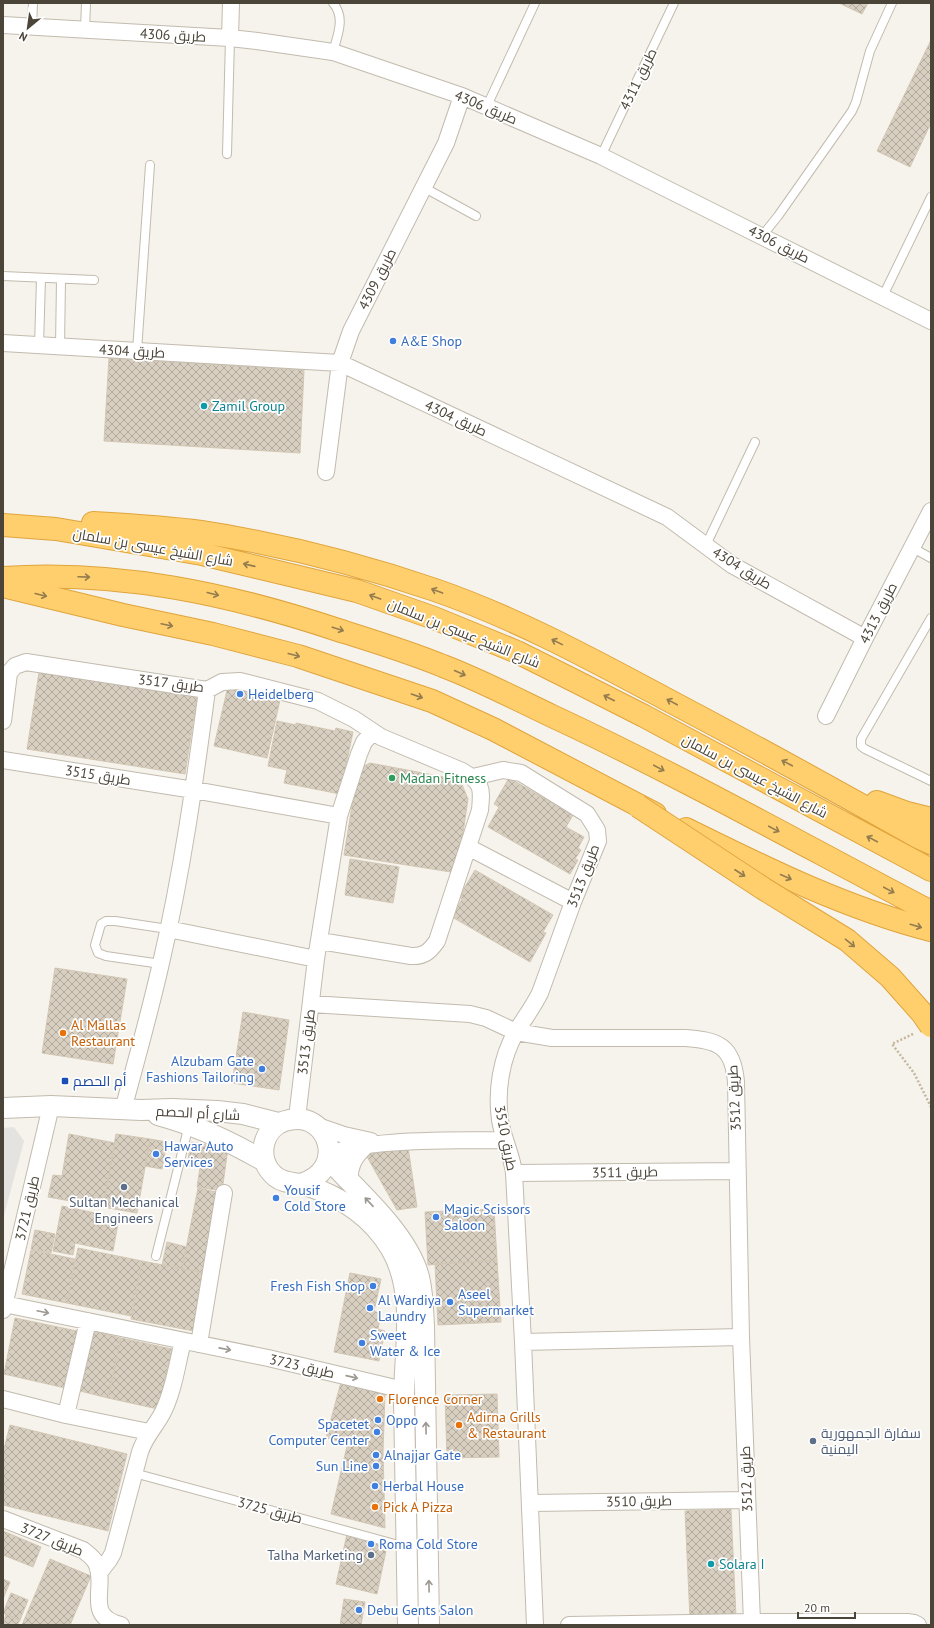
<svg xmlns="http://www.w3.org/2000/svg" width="934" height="1628" font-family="'PT Sans',Cairo,sans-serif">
<defs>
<pattern id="building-cross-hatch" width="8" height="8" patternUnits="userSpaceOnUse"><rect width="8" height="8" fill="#d8cfc1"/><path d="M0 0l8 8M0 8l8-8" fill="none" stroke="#b1aa9e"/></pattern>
</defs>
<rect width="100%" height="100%" fill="#f6f3ec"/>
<path fill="#e5e3e0" d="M14 1127 24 1141 3 1219V1128Z"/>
<path fill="url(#building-cross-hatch)" stroke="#d3c7b4" d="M839 3H868L862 14Z
M931 40V123L910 167 877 151Z
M109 358 304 370 300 453 104 441Z
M40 666 198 691 185 774 27 749Z
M229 682 246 686 245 692 280 700 267 758 214 746Z
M277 721 296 725V723L335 731 336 728 353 732 340 794 284 783 287 770 268 766Z
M370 763 460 780 468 799 457 873 344 855 358 769Z
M509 778 573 815 566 827 584 837 578 848 581 850 575 859 578 860 570 874 488 827 499 807 494 804Z
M350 859 399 867 393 903 345 895Z
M475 870 553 915 543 932 546 933 530 962 452 917 462 899 459 897Z
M55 968 127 979 113 1064 42 1053Z
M243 1012 289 1020 279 1090 232 1083Z
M69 1134 115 1143 103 1207 48 1197 53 1175 62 1176Z
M116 1134 150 1139 137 1213 103 1207Z
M150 1139 167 1142 162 1169 145 1166Z
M191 1142 228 1148 222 1191 197 1187 200 1168 187 1166Z
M408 1147 417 1207 397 1210 365 1153Z
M198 1188 220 1193 205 1273 182 1269Z
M62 1206 119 1218 113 1251 75 1243 73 1255 53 1251Z
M494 1209 497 1260 428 1265 425 1212Z
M35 1230 55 1234 51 1253 31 1249Z
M167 1242 187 1247 182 1269 162 1265Z
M78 1248 142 1261 131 1316 67 1303Z
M31 1250 75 1259 67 1303 22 1294Z
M497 1260 501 1322 438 1325 435 1264Z
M142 1261 205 1273 194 1331 131 1319Z
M350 1273 381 1279 374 1311 381 1314 378 1329 385 1331 379 1361 334 1352Z
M15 1318 77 1331 65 1388 4 1374Z
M93 1331 121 1338 108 1398 80 1391Z
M121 1338 172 1349 158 1409 108 1398Z
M341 1382 385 1393 383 1451 326 1438Z
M497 1394 499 1457 447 1458 445 1395Z
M10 1425 127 1454 108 1531 3 1505V1453Z
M348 1442 383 1451 385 1528 331 1514Z
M731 1509 736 1617 690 1619 685 1511Z
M3 1531 41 1547 33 1567 3 1555Z
M347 1534 381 1542 386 1551 377 1594 336 1584Z
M50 1559 91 1576 70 1625H22Z
M3 1579 10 1582 3 1599Z
M11 1593 28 1600 20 1620 3 1613Z
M344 1599 365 1602 361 1625H340Z
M6 1614 20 1620 17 1625H3Z"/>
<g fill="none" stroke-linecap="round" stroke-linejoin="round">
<defs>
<path id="service" d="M32 27 33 3
M85 30 86 3
M333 52C337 36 346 18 333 3
M486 108 535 3
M227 154 230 38
M601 156 674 3
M423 187 476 216
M762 236 778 216 852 111 856 102 870 51 892 3
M3 276 94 280
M883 296 931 197
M39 346 41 278
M60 347 61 279
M137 351 150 165
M706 545 755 442
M911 547 931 558
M931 618 861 739V746L865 749 931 781
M161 964 106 956 98 953 95 945 101 924 106 921H115L168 929
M156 1256 189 1125
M134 1473 406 1547"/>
<path id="minor" d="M3 25 230 38 257 41 333 52 462 96 601 156 931 321
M230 38 231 3
M3 343 340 363 667 517 732 565 865 638
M326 472 340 363 351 331 446 143 462 96
M826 716 865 638 931 511
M3 721 9 673 15 666 26 662 207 690 222 682 240 681 318 701 354 719 381 737 462 771C483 783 482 788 480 810L437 941C430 951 424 957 411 956L320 941
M3 760 194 790 339 816
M473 777 503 770 521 773 587 814 597 830 598 841 573 902 540 993C533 1007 524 1019 516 1032 501 1058 496 1091 500 1120 503 1139 512 1155 514 1173L523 1342 535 1625
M468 847 573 902
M168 929 316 959
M311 1004 470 1014 486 1018 516 1032 552 1038H685C718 1040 733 1046 736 1082L741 1337 752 1622
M123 1110C136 1061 150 1012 161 963 182 873 195 781 207 690
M297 1118 316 959 339 816 359 754 364 742 373 732
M315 1125 344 1135 371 1141
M329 1155C351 1145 377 1144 401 1142 435 1140 470 1140 505 1140
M514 1173 737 1171
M4 1304 268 1358 404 1390
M3 1310 51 1106
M523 1342 741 1337
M199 1344 224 1193
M3 1399 66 1415 149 1432
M66 1415 88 1321
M530 1503 747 1500
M3 1519 83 1550C88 1554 93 1557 96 1563 108 1586 83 1616 121 1625
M99 1573 109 1560 113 1553 140 1452C145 1436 156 1426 163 1412 174 1390 177 1364 183 1341
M569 1625 752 1622H907L914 1623 918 1625"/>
<path id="tertiary" d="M3 1108 51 1106 141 1110 172 1109 217 1111 243 1114 278 1123
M158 1115C196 1125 231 1142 264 1161
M328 1159C358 1191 408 1234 419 1277 423 1293 423 1309 424 1326L429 1625
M347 1179C349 1164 352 1156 363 1146
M301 1184C348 1170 329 1111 289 1120 262 1125 254 1160 276 1177 285 1184 295 1182 305 1185 340 1196 372 1217 391 1249 417 1294 404 1350 404 1400 405 1475 406 1550 408 1625"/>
<path id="motorway" d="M93 523C129 525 165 527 201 532 280 544 359 564 435 590 516 618 591 659 666 699 751 744 835 790 918 837L931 843
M3 525 56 529 202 554 357 591 434 618 517 652 575 681 644 716 931 870
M3 578C118 570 230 594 338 630 373 641 409 652 443 666 480 680 516 699 552 716 681 776 805 846 931 912
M3 586 123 615 213 634 298 656 432 701 493 729 655 814
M877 802 907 813 931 819
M686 829C765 868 845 908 931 930"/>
</defs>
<use href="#service" stroke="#c2bbae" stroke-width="10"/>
<use href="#minor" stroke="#c2bbae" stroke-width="18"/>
<use href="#tertiary" stroke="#c2bbae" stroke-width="22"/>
<use href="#motorway" stroke="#e0a43c" stroke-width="24"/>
<path stroke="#c4b79f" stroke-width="2.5" stroke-dasharray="2 2" stroke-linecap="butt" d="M913 1034 892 1044 914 1073 931 1107"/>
<use href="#service" stroke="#fff" stroke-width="8"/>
<use href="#minor" stroke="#fff" stroke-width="16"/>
<use href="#tertiary" stroke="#fff" stroke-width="20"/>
<use href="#motorway" stroke="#ffcf6e" stroke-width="22"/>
<defs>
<path id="motorway-bridge" d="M638 806 764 889 847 940 890 977 922 1013 931 1026"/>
</defs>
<use href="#motorway-bridge" stroke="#e0a43c" stroke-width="24" stroke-linecap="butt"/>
<use href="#motorway-bridge" stroke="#ffcf6e" stroke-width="22"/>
</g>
<defs><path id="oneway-shaft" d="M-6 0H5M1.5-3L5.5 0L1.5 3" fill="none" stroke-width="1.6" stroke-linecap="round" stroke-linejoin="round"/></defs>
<g stroke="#937c4e">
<use href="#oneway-shaft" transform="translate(249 565) rotate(-167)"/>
<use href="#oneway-shaft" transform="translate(84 577) rotate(2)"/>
<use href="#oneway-shaft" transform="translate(437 591) rotate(-160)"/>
<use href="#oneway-shaft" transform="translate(213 594) rotate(14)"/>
<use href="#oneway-shaft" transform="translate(41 595) rotate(14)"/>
<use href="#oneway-shaft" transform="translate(375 597) rotate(-160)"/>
<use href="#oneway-shaft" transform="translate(167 625) rotate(12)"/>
<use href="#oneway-shaft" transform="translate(338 629) rotate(18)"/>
<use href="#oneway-shaft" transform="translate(557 642) rotate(-154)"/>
<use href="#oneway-shaft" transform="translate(294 655) rotate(15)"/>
<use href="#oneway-shaft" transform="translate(460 673) rotate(24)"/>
<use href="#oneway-shaft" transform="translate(417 696) rotate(19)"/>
<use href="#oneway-shaft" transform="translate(609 698) rotate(-153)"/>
<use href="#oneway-shaft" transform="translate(672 702) rotate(-152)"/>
<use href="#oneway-shaft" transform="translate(787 763) rotate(-152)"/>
<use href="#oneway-shaft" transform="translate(659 768) rotate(28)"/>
<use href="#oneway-shaft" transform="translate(774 829) rotate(28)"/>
<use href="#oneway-shaft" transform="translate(872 839) rotate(-152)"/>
<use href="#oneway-shaft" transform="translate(740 873) rotate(33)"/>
<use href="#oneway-shaft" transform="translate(786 877) rotate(24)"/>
<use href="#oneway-shaft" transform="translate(889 890) rotate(28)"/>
<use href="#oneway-shaft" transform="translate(916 926) rotate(16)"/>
<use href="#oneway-shaft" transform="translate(850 943) rotate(39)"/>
</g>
<g stroke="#9c9892">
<use href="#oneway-shaft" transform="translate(369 1202) rotate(-133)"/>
<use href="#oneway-shaft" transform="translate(43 1312) rotate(12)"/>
<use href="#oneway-shaft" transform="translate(225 1349) rotate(11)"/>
<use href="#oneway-shaft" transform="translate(352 1377) rotate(13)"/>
<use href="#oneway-shaft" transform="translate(426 1428) rotate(-91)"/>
<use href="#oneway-shaft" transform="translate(429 1586) rotate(-91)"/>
</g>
<g fill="#3f7fe0" stroke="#fff" stroke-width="1.5">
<circle cx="393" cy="341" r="4"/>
<circle cx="240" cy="694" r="4"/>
<circle cx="262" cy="1069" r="4"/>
<circle cx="156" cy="1154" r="4"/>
<circle cx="276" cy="1198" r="4"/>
<circle cx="436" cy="1217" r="4"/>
<circle cx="373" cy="1286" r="4"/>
<circle cx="450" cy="1302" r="4"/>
<circle cx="370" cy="1308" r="4"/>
<circle cx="362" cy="1343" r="4"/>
<circle cx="378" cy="1420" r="4"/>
<circle cx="377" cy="1432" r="4"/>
<circle cx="376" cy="1455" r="4"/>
<circle cx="376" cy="1466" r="4"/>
<circle cx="375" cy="1486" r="4"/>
<circle cx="371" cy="1544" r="4"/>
<circle cx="359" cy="1610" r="4"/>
</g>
<g fill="#0f9aa8" stroke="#fff" stroke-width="1.5">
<circle cx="204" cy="406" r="4"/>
<circle cx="711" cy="1564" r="4"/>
</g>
<circle fill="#2e9e5b" stroke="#fff" stroke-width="1.5" cx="392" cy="778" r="4"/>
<g fill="#e8710a" stroke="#fff" stroke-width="1.5">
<circle cx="63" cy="1033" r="4"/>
<circle cx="380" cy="1399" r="4"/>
<circle cx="459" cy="1425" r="4"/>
<circle cx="375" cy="1507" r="4"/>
</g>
<rect fill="#1a4fb4" stroke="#fff" stroke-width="1.5" x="61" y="1077" width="8" height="8" rx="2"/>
<g fill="#5c6f8a" stroke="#fff" stroke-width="1.5">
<circle cx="124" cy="1187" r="4"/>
<circle cx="813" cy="1441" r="4"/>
<circle cx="371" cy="1555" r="4"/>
</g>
<g text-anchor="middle" stroke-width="3.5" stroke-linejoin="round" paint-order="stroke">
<g font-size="14" fill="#4b4439" stroke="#fff">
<text transform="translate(173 35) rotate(3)" y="5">طريق 4306</text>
<text transform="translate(638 79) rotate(-64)" y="5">طريق 4311</text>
<text transform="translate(486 107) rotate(23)" y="5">طريق 4306</text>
<text transform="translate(779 244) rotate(27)" y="5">طريق 4306</text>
<text transform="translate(377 279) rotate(-63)" y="5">طريق 4309</text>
<text transform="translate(132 351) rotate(3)" y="5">طريق 4304</text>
<text transform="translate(456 418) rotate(25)" y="5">طريق 4304</text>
<text transform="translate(153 547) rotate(10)" y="5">شارع الشيخ عيسى بن سلمان</text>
<text transform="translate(742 568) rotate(32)" y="5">طريق 4304</text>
<text transform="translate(878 613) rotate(-63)" y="5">طريق 4313</text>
<text transform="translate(464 633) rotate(22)" y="5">شارع الشيخ عيسى بن سلمان</text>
<text transform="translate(171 683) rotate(7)" y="5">طريق 3517</text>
<text transform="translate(98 775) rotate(9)" y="5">طريق 3515</text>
<text transform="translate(755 776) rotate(28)" y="5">شارع الشيخ عيسى بن سلمان</text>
<text transform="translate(583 876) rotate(-69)" y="5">طريق 3513</text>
<text transform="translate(306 1042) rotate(-83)" y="5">طريق 3513</text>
<text transform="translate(734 1098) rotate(-93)" y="5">طريق 3512</text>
<text transform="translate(198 1113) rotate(3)" y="5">شارع أم الحصم</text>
<text transform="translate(506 1138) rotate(79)" y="5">طريق 3510</text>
<text transform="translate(625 1172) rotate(-1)" y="5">طريق 3511</text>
<text transform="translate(27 1208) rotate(-77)" y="5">طريق 3721</text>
<text transform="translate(302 1366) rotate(13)" y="5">طريق 3723</text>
<text transform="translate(746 1479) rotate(-92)" y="5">طريق 3512</text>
<text transform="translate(639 1501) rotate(-1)" y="5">طريق 3510</text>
<text transform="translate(270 1510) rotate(15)" y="5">طريق 3725</text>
<text transform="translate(52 1539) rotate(22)" y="5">طريق 3727</text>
</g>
<g font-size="14" fill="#366cbe" stroke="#fff" text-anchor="start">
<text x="401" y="346">A&amp;E Shop</text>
<text x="248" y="699">Heidelberg</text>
<text x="254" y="1066" text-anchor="end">Alzubam Gate<tspan x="254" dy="16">Fashions Tailoring</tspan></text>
<text x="164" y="1151">Hawar Auto<tspan x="164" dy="16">Services</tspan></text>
<text x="284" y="1195">Yousif<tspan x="284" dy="16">Cold Store</tspan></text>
<text x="444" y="1214">Magic Scissors<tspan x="444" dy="16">Saloon</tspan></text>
<text x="365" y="1291" text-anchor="end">Fresh Fish Shop</text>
<text x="458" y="1299">Aseel<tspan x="458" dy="16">Supermarket</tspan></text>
<text x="378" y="1305">Al Wardiya<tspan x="378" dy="16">Laundry</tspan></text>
<text x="370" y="1340">Sweet<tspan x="370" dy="16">Water &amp; Ice</tspan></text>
<text x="386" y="1425">Oppo</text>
<text x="369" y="1429" text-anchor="end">Spacetet<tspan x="369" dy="16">Computer Center</tspan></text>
<text x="384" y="1460">Alnajjar Gate</text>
<text x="368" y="1471" text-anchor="end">Sun Line</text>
<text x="383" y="1491">Herbal House</text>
<text x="379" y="1549">Roma Cold Store</text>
<text x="367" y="1615">Debu Gents Salon</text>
</g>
<g font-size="14" fill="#0d838f" stroke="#fff" text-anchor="start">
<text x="212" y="411">Zamil Group</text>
<text x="719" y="1569">Solara I</text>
</g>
<g font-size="14" fill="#27864d" stroke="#fff" text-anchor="start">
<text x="400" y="783">Madan Fitness</text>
</g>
<g font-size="14" fill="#c56008" stroke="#fff" text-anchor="start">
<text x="71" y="1030">Al Mallas<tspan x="71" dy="16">Restaurant</tspan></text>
<text x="388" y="1404">Florence Corner</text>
<text x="467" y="1422">Adirna Grills<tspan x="467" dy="16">&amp; Restaurant</tspan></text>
<text x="383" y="1512">Pick A Pizza</text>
</g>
<g font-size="14" fill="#164399" stroke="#fff" text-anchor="start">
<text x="73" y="1086">أم الحصم</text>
</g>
<g font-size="14" fill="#4e5e75" stroke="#fff">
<text x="124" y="1207">Sultan Mechanical<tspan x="124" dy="16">Engineers</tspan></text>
<text x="821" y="1438" text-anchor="start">سفارة الجمهورية<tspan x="821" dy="16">اليمنية</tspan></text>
<text x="363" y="1560" text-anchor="end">Talha Marketing</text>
</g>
</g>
<rect width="934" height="1628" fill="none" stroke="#4b4439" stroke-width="8"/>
<g transform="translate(28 28) rotate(209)" stroke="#ffffff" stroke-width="3" paint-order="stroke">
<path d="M0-3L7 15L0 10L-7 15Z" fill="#4b4439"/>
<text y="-6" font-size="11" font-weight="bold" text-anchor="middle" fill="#4b4439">N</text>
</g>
<path d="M798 1612v6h57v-6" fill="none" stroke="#4b4439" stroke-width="2"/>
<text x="804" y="1612" font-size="12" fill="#4b4439" stroke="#ffffff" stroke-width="3" paint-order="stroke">20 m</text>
</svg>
